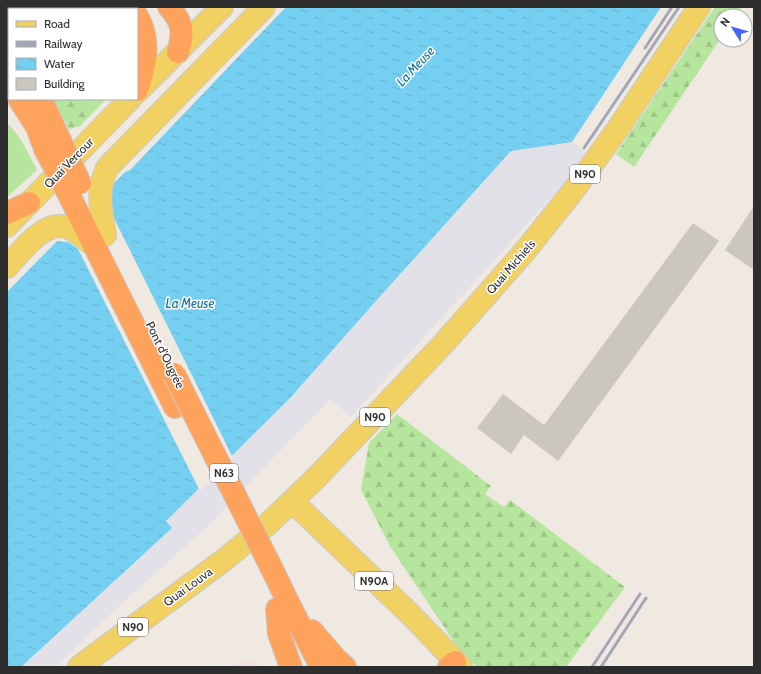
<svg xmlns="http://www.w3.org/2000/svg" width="761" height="674" font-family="Cabin,sans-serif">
<defs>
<pattern id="forest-firs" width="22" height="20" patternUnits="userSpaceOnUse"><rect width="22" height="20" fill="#b6e59e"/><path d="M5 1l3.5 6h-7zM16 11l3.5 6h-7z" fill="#9dc588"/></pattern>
<pattern id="water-ripples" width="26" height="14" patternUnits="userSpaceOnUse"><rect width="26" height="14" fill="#75cff0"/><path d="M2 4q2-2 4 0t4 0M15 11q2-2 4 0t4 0" fill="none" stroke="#66b2ce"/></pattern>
</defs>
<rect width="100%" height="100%" fill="#efe9e1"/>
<path fill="#e3e1e8" d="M572 142 588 154 570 177 351 417 330 399 211 523 105 619 56 667H21L171 528 166 521 291 397 375 302 511 151Z"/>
<path fill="#f5dfe0" d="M255 659 257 667H228Z"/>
<path fill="#b6e59e" d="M53 99H106L80 126 69 129Z
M7 123C21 136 28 153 37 170L7 197Z"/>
<path fill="url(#forest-firs)" d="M54 7H116L118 9H51Z
M715 7H742L736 16H721V38L634 167 616 154Z
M76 100C84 104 87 107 89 116L80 126 69 129 60 111 61 105 67 101Z
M397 414 491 486 485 494 504 507 510 500 625 587 566 667H477L460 651 390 546 361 490 369 443Z"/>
<path fill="url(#water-ripples)" d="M286 7H661L572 142 511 151 375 302 291 397 166 521 172 528 21 667H7V292L125 172 130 170Z"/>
<path fill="#efe9e1" d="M111 183V212L233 458 200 491 78 249 68 242 56 241Z"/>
<path fill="#cbc7bf" d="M754 206V270L725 250Z
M693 223 719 241 558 461 524 435 511 454 477 428 503 394 544 425Z"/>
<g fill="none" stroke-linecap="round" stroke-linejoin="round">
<defs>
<path id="major" d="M137 92 222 7
M7 226 130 99
M105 235C101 209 96 193 107 168L264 7
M7 267C21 252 46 217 69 228 78 232 86 240 94 246
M292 501 411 615 461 667
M79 667 224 560 268 524 316 478 445 342 525 251 573 191 617 130 699 7"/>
<path id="highway" d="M11 7 12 9
M169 7C183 22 184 33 178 52
M37 9 39 7
M137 16C151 40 146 64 137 90
M7 79 9 82
M19 99 37 127 45 149
M41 99 58 136
M69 195 175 407
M7 213 29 203
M274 573 287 600 321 667
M277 609 279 634 291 667
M312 631 336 659 345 667
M449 667 455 662"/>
</defs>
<use href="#major" stroke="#c9c9c9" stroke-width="24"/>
<use href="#highway" stroke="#c9c9c9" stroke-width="24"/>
<use href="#major" stroke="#f2d163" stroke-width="22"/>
<use href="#highway" stroke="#ffa35c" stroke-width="22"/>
<path stroke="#a3a6b8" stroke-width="3" d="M645 48 672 7
M584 148 679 7
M592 667 640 594
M601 667 646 598"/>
<defs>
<path id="highway-bridge" d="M58 136 80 183
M45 149 69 195
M174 374 274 573"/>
</defs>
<use href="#highway-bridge" stroke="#c9c9c9" stroke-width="24" stroke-linecap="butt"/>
<use href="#highway-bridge" stroke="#ffa35c" stroke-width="22"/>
</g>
<g text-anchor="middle" stroke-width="3" stroke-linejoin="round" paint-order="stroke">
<g fill="#fff" stroke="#6d6d6d" stroke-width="1">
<rect x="570" y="165" width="30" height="18" rx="3"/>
<rect x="360" y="408" width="30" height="18" rx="3"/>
<rect x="210" y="464" width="28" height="18" rx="3"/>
<rect x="355" y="572" width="38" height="18" rx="3"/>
<rect x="118" y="618" width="30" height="18" rx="3"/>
</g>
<g font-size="11" font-weight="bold" fill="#2e2e2e">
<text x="585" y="178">N90</text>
<text x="375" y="421">N90</text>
<text x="224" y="477">N63</text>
<text x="374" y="585">N90A</text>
<text x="133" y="631">N90</text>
</g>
<g font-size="12" fill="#2e2e2e" stroke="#fff">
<text transform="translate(69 163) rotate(-46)" y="4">Quai Vercour</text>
<text transform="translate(511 267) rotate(-49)" y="4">Quai Michiels</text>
<text transform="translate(165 355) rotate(64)" y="4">Pont d'Ougrée</text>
<text transform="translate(188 587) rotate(-36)" y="4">Quai Louva</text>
</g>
<g font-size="13" font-style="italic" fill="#0d6fa3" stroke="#fff">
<text transform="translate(415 66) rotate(-47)" y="5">La Meuse</text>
<text x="190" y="308">La Meuse</text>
</g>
</g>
<rect width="761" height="674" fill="none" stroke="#2e2e2e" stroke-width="16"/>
<rect x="8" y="8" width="130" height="92" fill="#ffffff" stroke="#ababab"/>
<rect x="16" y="21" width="20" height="6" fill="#f2d163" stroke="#ababab"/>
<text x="44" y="28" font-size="12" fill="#2e2e2e">Road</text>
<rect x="16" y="41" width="20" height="6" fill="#a3a6b8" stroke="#ababab"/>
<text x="44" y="48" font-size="12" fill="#2e2e2e">Railway</text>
<rect x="16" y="58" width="20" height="12" fill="url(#water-ripples)" stroke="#ababab"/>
<text x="44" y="68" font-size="12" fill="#2e2e2e">Water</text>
<rect x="16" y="78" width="20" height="12" fill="#cbc7bf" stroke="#ababab"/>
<text x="44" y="88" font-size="12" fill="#2e2e2e">Building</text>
<g transform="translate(733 28) rotate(307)"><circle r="19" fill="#ffffff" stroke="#ababab"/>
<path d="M0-3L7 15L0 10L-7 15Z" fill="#4264fb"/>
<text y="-6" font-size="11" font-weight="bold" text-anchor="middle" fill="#2e2e2e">N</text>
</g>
</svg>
